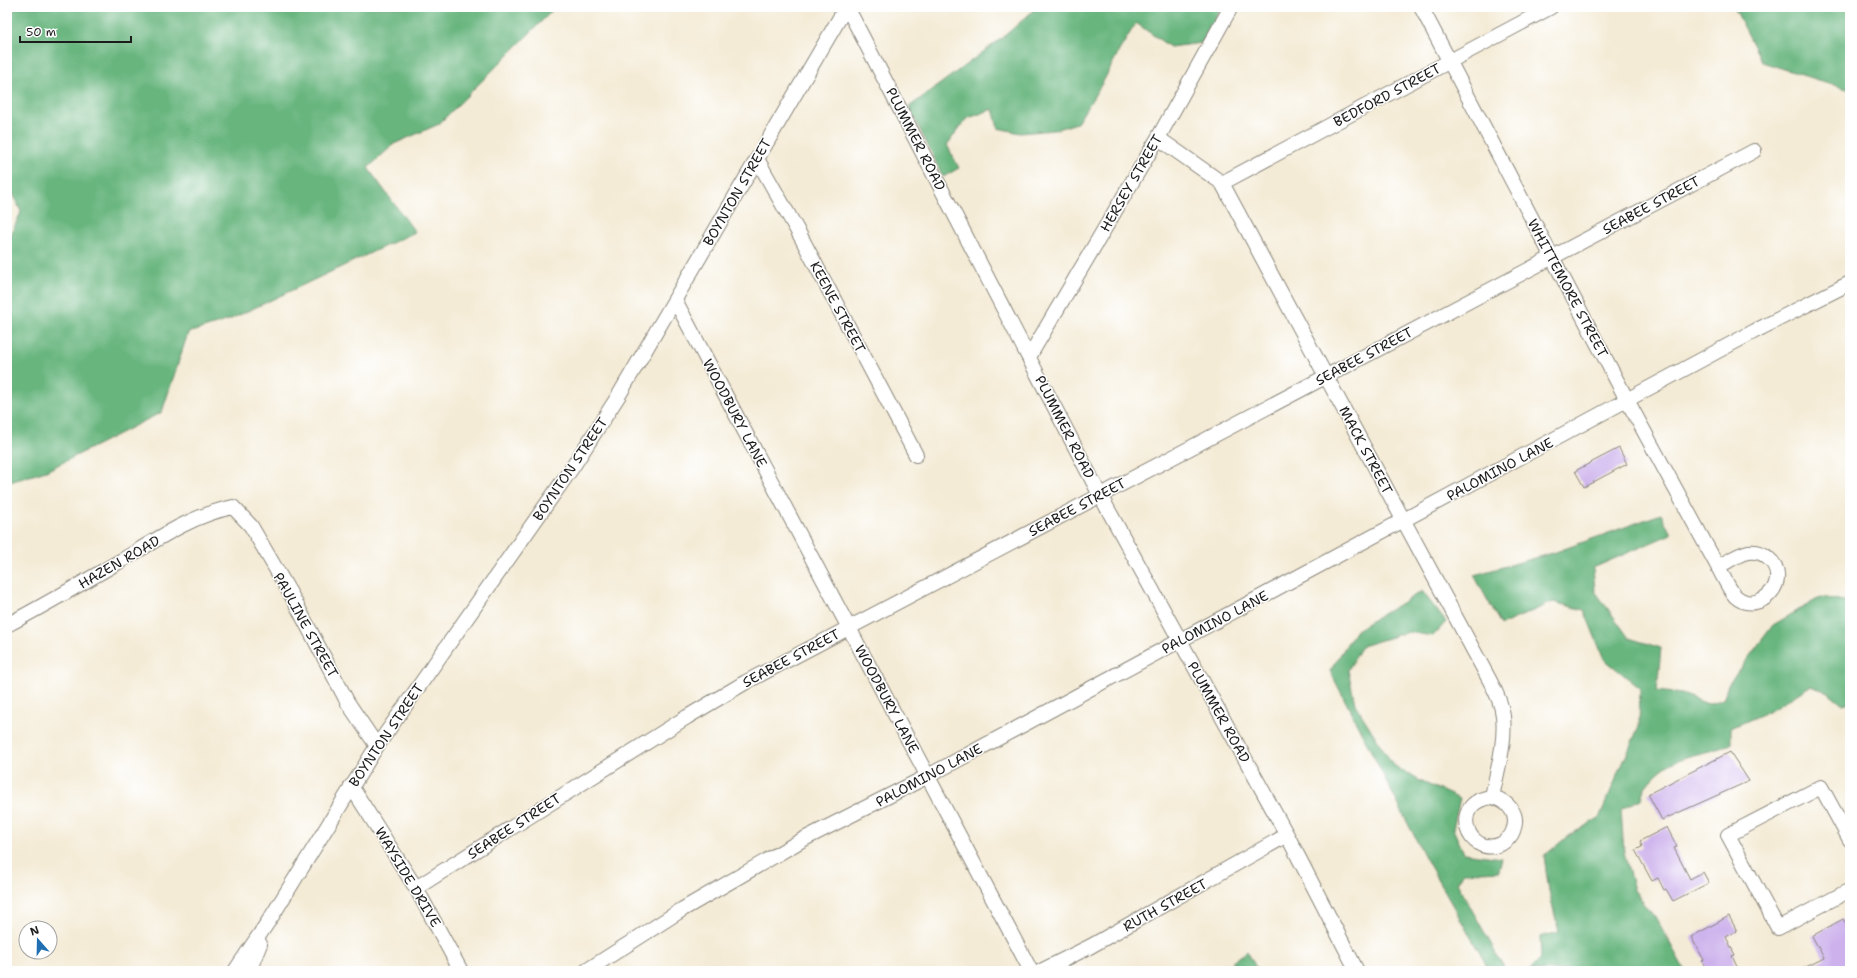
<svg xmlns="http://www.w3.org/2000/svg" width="1857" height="978" font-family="'Shantell Sans',sans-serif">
<rect width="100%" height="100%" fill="#fff"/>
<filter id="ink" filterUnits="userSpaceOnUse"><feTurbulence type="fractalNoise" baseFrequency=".025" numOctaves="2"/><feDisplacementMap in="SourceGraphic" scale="8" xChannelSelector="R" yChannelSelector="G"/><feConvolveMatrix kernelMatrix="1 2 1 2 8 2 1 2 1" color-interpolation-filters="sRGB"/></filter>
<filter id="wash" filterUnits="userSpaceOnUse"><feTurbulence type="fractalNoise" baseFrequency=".012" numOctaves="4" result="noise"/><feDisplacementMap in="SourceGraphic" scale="16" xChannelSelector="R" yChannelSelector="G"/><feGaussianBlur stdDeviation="0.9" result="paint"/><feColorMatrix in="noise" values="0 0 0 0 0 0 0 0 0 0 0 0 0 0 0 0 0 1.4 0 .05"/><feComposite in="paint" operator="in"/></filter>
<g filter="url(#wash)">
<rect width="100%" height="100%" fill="#f4ebd6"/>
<path fill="#68b57e" stroke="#42684d" d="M19 7H556L439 124 394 144 368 168 415 232 229 320 188 333 162 412 46 471 7 483V243L21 212 7 180V14Z
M1034 7H1222L1202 43 1170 47 1136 23 1119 51 1103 82 1077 123 1054 130 1020 133 998 128 993 109 966 119 947 145 959 168 943 177 909 107 1002 38 1034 10Z
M1734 7H1850V90L1762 62Z
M1661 514 1671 534 1593 568 1595 591 1629 638 1661 648 1657 691 1682 694 1708 704 1723 699 1728 685 1773 625 1821 597 1850 602V702L1843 704 1828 692 1810 686 1770 711 1731 728V744C1703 756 1675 753 1653 778 1646 785 1643 789 1641 799L1621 809 1624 853 1634 890 1659 923 1685 971H1529L1541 958 1540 937 1559 932 1549 891 1544 856 1568 836 1599 818 1639 726 1640 688 1604 659 1584 610 1553 602 1501 625 1474 575 1553 553Z
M1422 591 1446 622 1433 636 1408 632 1362 646 1348 670 1355 704 1393 765 1420 781 1460 799 1453 829 1464 853 1502 858 1499 871 1463 873 1457 883 1506 971H1490L1426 859 1330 671 1356 630Z
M1247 951 1258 971H1222L1223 969Z"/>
<g id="blocks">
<path fill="#ccb1ec" d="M1619 448 1627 464 1584 487 1575 471Z
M1730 752 1749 781 1662 820 1648 794Z
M1667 827 1677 847 1674 848 1690 879 1703 872 1709 883 1673 901 1666 889 1664 890 1658 878 1652 881 1635 850 1642 847 1640 841Z
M1729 916 1737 931 1726 937 1735 955 1732 956 1739 971H1707L1702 961 1704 960 1691 937Z
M1843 919 1850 931V971H1798L1824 958 1812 936Z"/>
</g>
</g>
<g filter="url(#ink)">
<use href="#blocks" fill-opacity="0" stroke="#888479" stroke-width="1"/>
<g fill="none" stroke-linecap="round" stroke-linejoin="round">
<defs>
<path id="minor" d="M847 7 1100 495 1287 835 1357 971
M1421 7 1627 400 1718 567C1723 576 1728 588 1735 596 1759 618 1794 579 1768 558 1763 553 1756 551 1748 552 1738 554 1727 562 1718 567
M1158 138 1222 183 1490 681C1496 692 1502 704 1503 716 1506 743 1497 771 1492 797 1447 802 1468 859 1501 844 1506 841 1511 837 1513 831 1520 814 1508 801 1492 797
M757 159 801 237 916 455
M1222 183 1551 7
M675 300 1031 971
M1029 357 1158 138 1231 7
M7 625C47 604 85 581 124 559 159 538 193 515 233 507L251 526 294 600 348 703 377 746
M351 786 416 888 461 971
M1850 840 1821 787 1728 835 1778 928 1850 890
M416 888 687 717 746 682 1754 151
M235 971 272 916 377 746 572 468 619 395 846 7
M249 971 260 944
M586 971 683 909 802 840 928 776 1755 331 1850 283
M1041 971 1091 946 1287 835"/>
</defs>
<use href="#minor" stroke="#888479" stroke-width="16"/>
<use href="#minor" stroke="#fff" stroke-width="14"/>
</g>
</g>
<g text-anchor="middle" stroke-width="3" stroke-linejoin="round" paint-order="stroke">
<g font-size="14" fill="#1c1c1c" stroke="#fff">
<text transform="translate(1387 95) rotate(-28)" y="5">BEDFORD STREET</text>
<text transform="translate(916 139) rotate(63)" y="5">PLUMMER ROAD</text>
<text transform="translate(1131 183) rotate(-60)" y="5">HERSEY STREET</text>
<text transform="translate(737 192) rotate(-60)" y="5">BOYNTON STREET</text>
<text transform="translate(1651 205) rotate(-28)" y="5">SEABEE STREET</text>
<text transform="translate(1568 288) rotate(62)" y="5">WHITTEMORE STREET</text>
<text transform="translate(838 307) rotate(62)" y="5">KEENE STREET</text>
<text transform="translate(1364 356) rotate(-28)" y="5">SEABEE STREET</text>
<text transform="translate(735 413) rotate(62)" y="5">WOODBURY LANE</text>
<text transform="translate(1065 427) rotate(63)" y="5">PLUMMER ROAD</text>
<text transform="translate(1366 450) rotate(62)" y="5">MACK STREET</text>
<text transform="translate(570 469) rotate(-56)" y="5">BOYNTON STREET</text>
<text transform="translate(1500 469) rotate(-28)" y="5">PALOMINO LANE</text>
<text transform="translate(1077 507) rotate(-28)" y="5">SEABEE STREET</text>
<text transform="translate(119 562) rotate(-30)" y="5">HAZEN ROAD</text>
<text transform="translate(1215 622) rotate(-28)" y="5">PALOMINO LANE</text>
<text transform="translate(306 625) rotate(61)" y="5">PAULINE STREET</text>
<text transform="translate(791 658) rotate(-28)" y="5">SEABEE STREET</text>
<text transform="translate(887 699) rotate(62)" y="5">WOODBURY LANE</text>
<text transform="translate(1219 712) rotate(61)" y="5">PLUMMER ROAD</text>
<text transform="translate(386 735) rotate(-56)" y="5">BOYNTON STREET</text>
<text transform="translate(929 775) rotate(-28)" y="5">PALOMINO LANE</text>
<text transform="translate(514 826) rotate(-33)" y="5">SEABEE STREET</text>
<text transform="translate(408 877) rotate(59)" y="5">WAYSIDE DRIVE</text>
<text transform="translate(1165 905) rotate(-29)" y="5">RUTH STREET</text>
</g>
</g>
<rect width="1857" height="978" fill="none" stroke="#fff" stroke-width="24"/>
<g transform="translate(38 940) rotate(340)"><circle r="19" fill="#ffffff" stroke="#a4a4a4"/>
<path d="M0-3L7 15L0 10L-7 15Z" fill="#1f6fb2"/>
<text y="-6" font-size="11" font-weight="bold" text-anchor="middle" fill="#1c1c1c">N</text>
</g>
<path d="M20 36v6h111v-6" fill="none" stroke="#1c1c1c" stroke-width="2"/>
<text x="26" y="36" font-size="12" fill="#1c1c1c" stroke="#ffffff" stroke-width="3" paint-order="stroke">50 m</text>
</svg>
